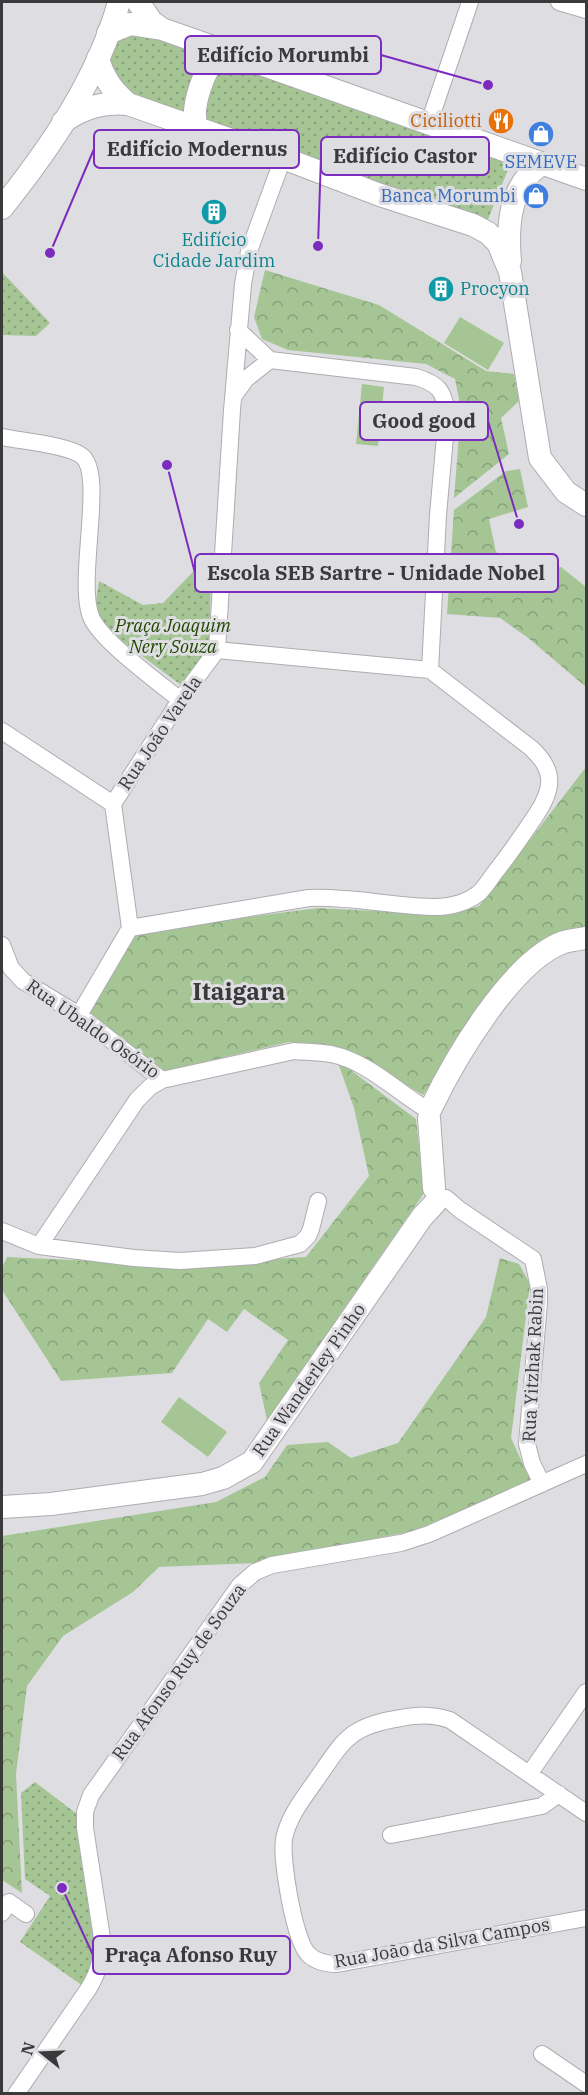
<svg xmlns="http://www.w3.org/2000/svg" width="588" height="2095" font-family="'IBM Plex Serif',serif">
<defs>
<pattern id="forest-crowns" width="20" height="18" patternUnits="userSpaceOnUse" patternTransform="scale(1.5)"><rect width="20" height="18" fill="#a5c594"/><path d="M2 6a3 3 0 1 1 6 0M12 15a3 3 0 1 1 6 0" fill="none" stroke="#87a17a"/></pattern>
<pattern id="park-dots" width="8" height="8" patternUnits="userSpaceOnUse" patternTransform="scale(1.5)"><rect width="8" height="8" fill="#a5c594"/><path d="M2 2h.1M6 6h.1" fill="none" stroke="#87a17a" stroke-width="1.8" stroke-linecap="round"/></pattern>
</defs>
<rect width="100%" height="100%" fill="#dedee2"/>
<path fill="#a5c594" d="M460 317 504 343 488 370 444 343Z
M362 384 384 387 378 446 356 444Z
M179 1397 227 1432 208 1457 161 1422Z"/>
<path fill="url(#forest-crowns)" d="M265 270 379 305 486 371 514 374 519 401 501 418 509 454 454 498 461 410 455 379 426 364 288 350 262 339 254 317Z
M520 469 528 507 489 519 496 552 527 573 561 567 586 587V687L527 637 500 618 447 614 454 510 506 471Z
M586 767V927L542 941 510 968 423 1095 344 1049 289 1042 162 1072 84 1020 130 932 318 908 449 915 479 906Z
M337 1060 416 1119 424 1193 267 1420 259 1383 288 1340 244 1309 227 1332 208 1319 172 1373 61 1381 2 1290V1268L7 1257 179 1265 306 1257 369 1176 354 1108Z
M500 1258 519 1264 530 1284 511 1438 531 1482 413 1531 256 1563 159 1567 133 1592 63 1636 27 1686 16 1774 22 1893 2 1880V1536L216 1502 265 1477 287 1445 328 1442 351 1458 398 1443 486 1317Z"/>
<path fill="url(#park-dots)" d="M121 31H146L511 162 487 222 123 98 104 52Z
M2 272 50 323 36 336 2 335Z
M212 552 209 647 185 688 114 635 94 613 99 581 143 605 163 603Z
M35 1782 77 1814 80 1852 94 1926 95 1955 83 1986 20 1942 50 1896 25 1879 21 1793Z"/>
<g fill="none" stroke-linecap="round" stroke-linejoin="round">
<defs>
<path id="street" d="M559 2 586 10
M429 123 470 2
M238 330 270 360 416 377C439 384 444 391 447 414L438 515 430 670
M233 397 246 379 270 360
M2 437C20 441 69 445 82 456 106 475 75 584 92 619 104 643 157 681 180 700
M217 650 430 670
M2 731 113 804
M130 928 309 898C352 896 394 907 437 907 451 907 468 902 479 893 484 888 489 881 493 875 508 856 522 836 536 815 554 788 555 770 531 748L430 670
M2 945 11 968 23 981 79 1015 162 1080 294 1051C306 1052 319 1052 331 1054 366 1061 394 1089 423 1107
M79 1015 130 928 113 804 180 700 217 650 232 410 243 284 249 251 283 158
M446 1198 460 1210 533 1259 539 1289V1303L527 1444 532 1463 542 1484
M2 1231 39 1246 134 1258 180 1261 255 1256 300 1244 308 1236 311 1229 318 1201
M39 1246 137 1100 150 1087 162 1080
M530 1773 586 1692
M586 1813 450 1720C432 1714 418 1715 401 1718 347 1726 343 1742 314 1783 302 1800 288 1818 284 1839 281 1860 294 1939 308 1954 316 1962 326 1964 337 1964L586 1918
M391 1835 542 1806 559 1794
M2 1913 9 1902 26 1914
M542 2054 586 2084
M16 2094 89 1988C99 1971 102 1958 102 1938L85 1828V1812L91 1795 240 1585 255 1572 272 1565 401 1543 429 1534 586 1464"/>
<path id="secondary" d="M138 2 152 22 162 29 586 179
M108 33 130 24 162 29
M98 58C103 78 113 91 128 104
M63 122C84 107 103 102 128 104L283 158 380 195 473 225 488 233 498 243 510 272 540 458 566 492 586 505
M197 128C189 106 206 68 219 50
M2 208C51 147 98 78 119 2
M510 261C507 226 509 185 542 164
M431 1108C454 1060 512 960 564 942 571 940 579 939 586 938
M429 1118 434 1188
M2 1507 51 1504 202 1484 223 1478 252 1462 422 1217 435 1203"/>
</defs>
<use href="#street" stroke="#adadb0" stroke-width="18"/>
<use href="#secondary" stroke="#adadb0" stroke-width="24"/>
<use href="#street" stroke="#fff" stroke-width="16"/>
<use href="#secondary" stroke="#fff" stroke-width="22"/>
</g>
<defs>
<symbol id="restaurant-disc" viewBox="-11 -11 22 22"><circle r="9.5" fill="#e8710a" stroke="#dedee2"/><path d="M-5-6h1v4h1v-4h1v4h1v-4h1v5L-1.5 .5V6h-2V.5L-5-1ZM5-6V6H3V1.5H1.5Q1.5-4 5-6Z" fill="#fff"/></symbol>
<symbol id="shop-disc" viewBox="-11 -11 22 22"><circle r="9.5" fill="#3f7fe0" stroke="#dedee2"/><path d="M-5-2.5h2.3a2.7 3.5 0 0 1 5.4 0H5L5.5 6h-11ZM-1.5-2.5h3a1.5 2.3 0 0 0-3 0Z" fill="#fff"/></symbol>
<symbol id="building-disc" viewBox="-11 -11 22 22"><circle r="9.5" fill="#0f9aa8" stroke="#dedee2"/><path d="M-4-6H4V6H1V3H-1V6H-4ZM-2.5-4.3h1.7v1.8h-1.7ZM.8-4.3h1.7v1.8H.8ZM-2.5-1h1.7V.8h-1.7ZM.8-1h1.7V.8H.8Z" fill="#fff"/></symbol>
</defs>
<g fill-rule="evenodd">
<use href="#restaurant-disc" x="486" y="106" width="30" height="30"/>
<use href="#shop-disc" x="526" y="119" width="30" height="30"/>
<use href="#shop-disc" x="521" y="181" width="30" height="30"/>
<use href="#building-disc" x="199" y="197" width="30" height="30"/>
<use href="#building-disc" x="426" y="274" width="30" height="30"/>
</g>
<g text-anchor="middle" stroke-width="6" stroke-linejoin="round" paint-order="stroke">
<g font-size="18" fill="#c56008" stroke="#dedee2" text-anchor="end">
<text x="482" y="127">Ciciliotti</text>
</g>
<g font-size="18" fill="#366cbe" stroke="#dedee2">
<text x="541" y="168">SEMEVE</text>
<text x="516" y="202" text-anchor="end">Banca Morumbi</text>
</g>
<g font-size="18" fill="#0d838f" stroke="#dedee2">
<text x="214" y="246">Edifício<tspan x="214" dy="21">Cidade Jardim</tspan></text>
<text x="460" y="295" text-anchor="start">Procyon</text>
</g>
<g font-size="18" font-style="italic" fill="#214701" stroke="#dedee2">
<text x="173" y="632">Praça Joaquim<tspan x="173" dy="21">Nery Souza</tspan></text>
</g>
<g font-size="18" fill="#3a3a3b" stroke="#dedee2">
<text transform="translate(160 733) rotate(-56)" y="6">Rua João Varela</text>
<text transform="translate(93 1029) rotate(35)" y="6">Rua Ubaldo Osório</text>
<text transform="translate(533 1365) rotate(-87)" y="6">Rua Yitzhak Rabin</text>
<text transform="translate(309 1380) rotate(-55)" y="6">Rua Wanderley Pinho</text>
<text transform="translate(179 1672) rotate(-54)" y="6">Rua Afonso Ruy de Souza</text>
<text transform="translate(442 1943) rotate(-10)" y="6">Rua João da Silva Campos</text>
</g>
<g font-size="24" font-weight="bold" fill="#3a3a3b" stroke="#dedee2">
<text x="239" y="1000">Itaigara</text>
</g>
</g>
<path fill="none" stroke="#7b2cbf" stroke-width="2" d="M488 85L381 55M50 253L94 149M318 246L321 156M519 524L488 421M167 465L195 573M62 1888L93 1955"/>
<g fill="#7b2cbf" stroke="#dedee2" stroke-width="2">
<circle cx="488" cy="85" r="6"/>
<circle cx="50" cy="253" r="6"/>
<circle cx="318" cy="246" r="6"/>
<circle cx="519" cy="524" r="6"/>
<circle cx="167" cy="465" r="6"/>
<circle cx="62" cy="1888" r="6"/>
</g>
<g fill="#dedee2" stroke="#7b2cbf" stroke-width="2">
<rect x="185" y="36" width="196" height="38" rx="6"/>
<rect x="94" y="130" width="205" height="38" rx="6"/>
<rect x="321" y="137" width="168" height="38" rx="6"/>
<rect x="360" y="402" width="128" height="38" rx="6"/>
<rect x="195" y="554" width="363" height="38" rx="6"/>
<rect x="93" y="1936" width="197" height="38" rx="6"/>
</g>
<g font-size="20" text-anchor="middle" font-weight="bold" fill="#3a3a3b">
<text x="283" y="62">Edifício Morumbi</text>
<text x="197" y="156">Edifício Modernus</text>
<text x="405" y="163">Edifício Castor</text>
<text x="424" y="428">Good good</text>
<text x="376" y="580">Escola SEB Sartre - Unidade Nobel</text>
<text x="191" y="1962">Praça Afonso Ruy</text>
</g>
<rect width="588" height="2095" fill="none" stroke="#3a3a3b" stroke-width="6"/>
<g transform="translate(42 2053) rotate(288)" stroke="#dedee2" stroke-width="4.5" paint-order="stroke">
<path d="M0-4.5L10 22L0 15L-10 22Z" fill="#3a3a3b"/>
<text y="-9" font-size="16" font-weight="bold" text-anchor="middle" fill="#3a3a3b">N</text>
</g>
</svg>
